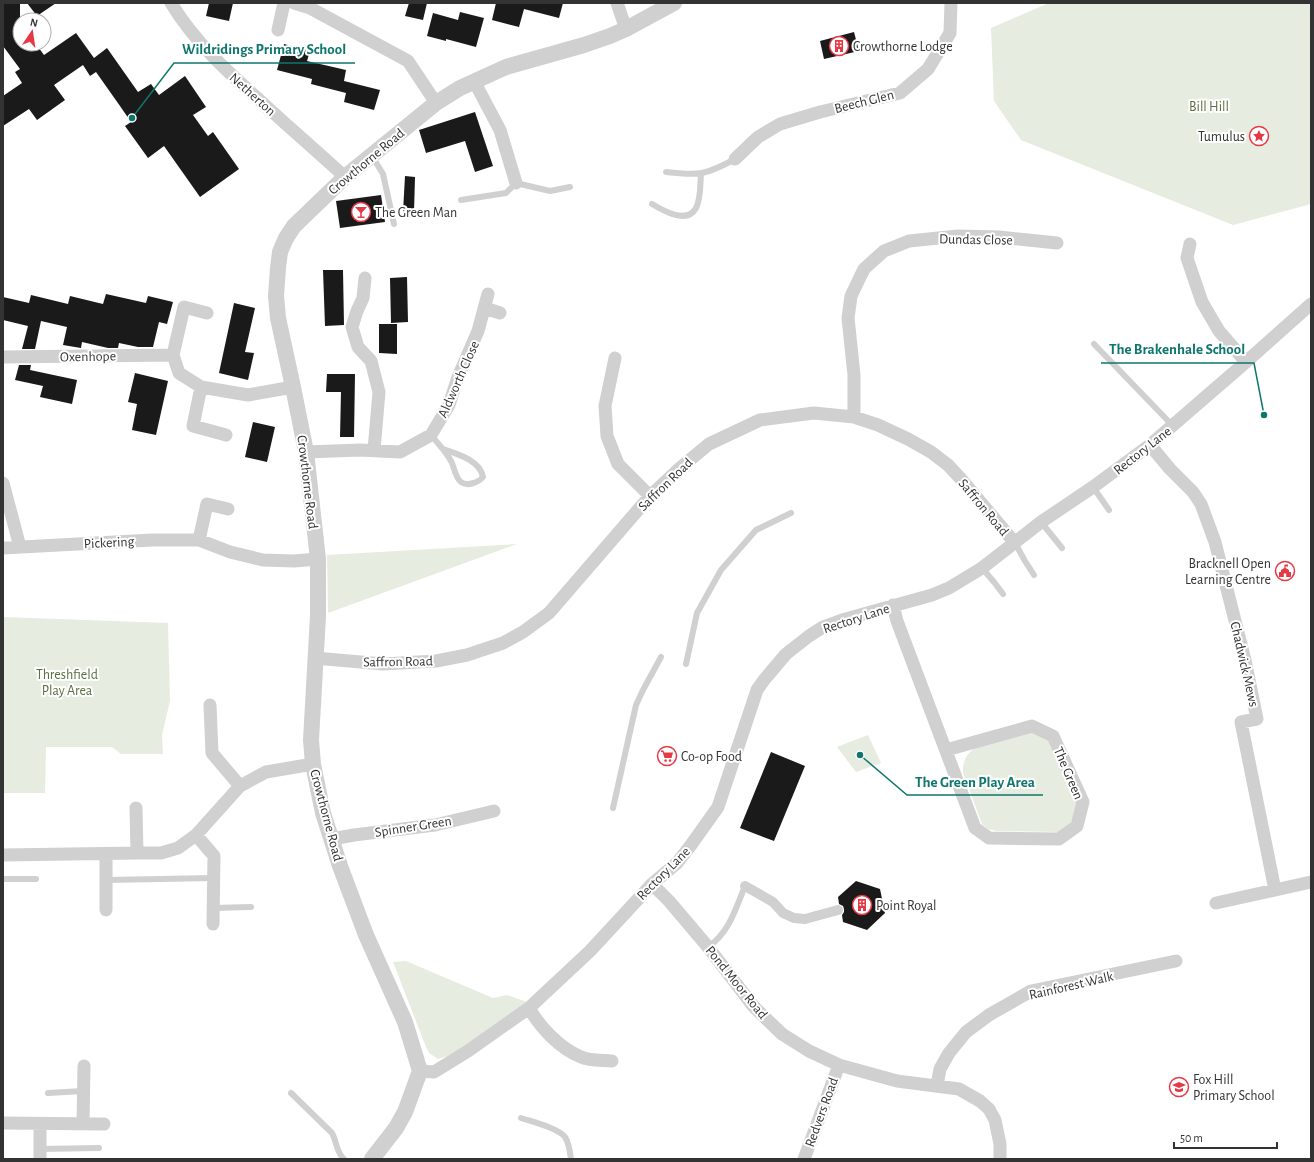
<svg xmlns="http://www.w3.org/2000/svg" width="1314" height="1162" font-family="'Alegreya Sans',sans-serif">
<rect width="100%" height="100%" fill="#fff"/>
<path fill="#e6ecdf" d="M1049 3H1311V204L1233 225 1021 140 994 101 991 28Z
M517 544 328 613 327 555Z
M3 617 168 623 170 701 162 735 163 754H121L112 747H46L45 793H3Z
M1023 731 1046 735 1078 798 1075 823 1061 832 997 831 988 829 982 824 963 773C963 765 964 758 970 752 979 743 1010 736 1023 731Z
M868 735 881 763 856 772 837 747Z
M406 961 493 998 507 995 527 1002C507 1017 487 1032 466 1045 458 1050 448 1057 438 1059L429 1053 426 1047 393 962Z"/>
<path fill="#1a1a1a" d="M3 3H20V44H36L44 55 76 33 94 58 107 48 138 92 151 84 159 95 185 76 206 107 193 115 208 136 213 132 239 169 200 197 164 146 148 158 125 126 131 122 120 106 96 72 90 76 83 65 54 85 65 100 37 120 29 109 3 126V96L22 83 15 72 20 69 3 46Z
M27 3H56L37 16Z
M209 3H233L229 21 206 16Z
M409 3H427L423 20 405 16Z
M496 3H563L559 18 524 9 519 27 492 20Z
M460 12 484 18 476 47 446 39V41L427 36 433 13 458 20Z
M854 32 859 51 824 59 820 41Z
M284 44 310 51 307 61 346 70 344 81 380 90 374 110 344 102 346 93 311 84 312 79 277 70Z
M475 112 493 166 475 172 465 141 426 153 419 130Z
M405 176 415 177 414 212H403Z
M381 195 385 222 340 228 336 201Z
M323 270H343L344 325 325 326Z
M407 277 408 322 391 323 390 278Z
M106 294 146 303 148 296 173 302 167 324 159 322 153 347H138L119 343 118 348H108L82 342 81 348 63 345 67 327 41 321 35 349H22L28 326 3 320V297L29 303 31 295 68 304 70 296 103 304Z
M234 303 255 308 245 352 254 353 248 380 219 373Z
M379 324H397V354L379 353Z
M19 365H31L30 370 77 380 72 404 40 397 43 386 15 380Z
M135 373 168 381 156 435 132 430 137 404 128 402Z
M327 374H355L354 437H340L341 392H326Z
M253 422 275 427 267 462 245 457Z
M771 752 805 766 774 841 740 828Z
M856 881 880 889 885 913 867 930 843 922 842 915 844 912V909L843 906 839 904 838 897Z"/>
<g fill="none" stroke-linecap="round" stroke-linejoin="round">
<path stroke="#d0d0d0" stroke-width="6" d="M372 156 383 174 394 224
M666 172C699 176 706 175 735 159
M461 200 506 193 516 183 550 191 570 187
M652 204C662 210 687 225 696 208 701 199 700 185 701 175
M1094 344 1173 426
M431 435C438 444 447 452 452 463 454 468 456 479 461 482 467 487 479 482 483 477 480 460 457 454 443 449
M1093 487 1109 510
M1041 522 1062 548
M1015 543 1025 561 1034 575
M982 568 994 582 1003 594
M686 664 697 613 721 570 756 530 791 513
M613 808 636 705 643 690 661 657
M3 879H36
M106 880 214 878
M213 908 251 907
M708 947C729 933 736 908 745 886
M48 1093 83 1091
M291 1093 332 1133C337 1142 336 1152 344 1159
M521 1118C533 1122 558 1128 565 1137 569 1143 570 1152 571 1159
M40 1149 99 1148"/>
<path stroke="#d0d0d0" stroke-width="10" d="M745 886 773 902 783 913 794 918 805 919 838 910"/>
<path stroke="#d0d0d0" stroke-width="13" d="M171 3C195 43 231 75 266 106 292 130 319 153 345 177
M294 3 310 8 408 61 436 103
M617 3 626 29
M278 30 284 3
M474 81 500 130 516 183
M735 159 758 137 780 124 820 112 900 93 928 69 950 33 951 3
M1190 244 1187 258 1202 302 1219 331 1246 362
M365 278 363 298 357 311 352 327 358 347 371 361 379 392 374 450
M485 308 500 313
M173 355 184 307 207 313
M3 357 173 355 179 373 201 387 248 395 293 387
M615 358 605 406 607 436 618 464 650 496
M201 387 193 426 226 435
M854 417V375L848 318 851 296 864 269 884 251 909 241 958 236 999 237 1057 243
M1150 445 1170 469 1193 492 1201 504 1215 542 1245 660 1257 719 1241 722 1275 890
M306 452 360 450 400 452 431 435 449 405 458 377 478 331 488 294
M3 483 20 547
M199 540 207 504 228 509
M3 548 152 540H199L230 552 263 560 294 561 318 559
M893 605 897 621 975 828 989 838 1059 839 1077 826 1083 802 1053 736 1032 726 946 750
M315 658 383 664 436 661 467 655 503 643 523 632 549 613 650 496 680 468 709 444 760 420 814 413 854 417 878 425 908 439 931 452 948 465 961 479 1015 543
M210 705 212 753 240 786
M136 808 137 853
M196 835 214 856 213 924
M332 839 354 835 435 825 494 811
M3 855 137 853H161L178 848 196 835 240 786 266 772 313 764
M652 884 669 901 708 947 754 1007 782 1034 809 1051 839 1065 897 1081 959 1089 980 1101 989 1109 995 1120 1000 1144V1159
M1216 903 1311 882
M106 910V854
M529 1008C540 1027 559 1048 581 1057 590 1061 602 1060 612 1061
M420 1071 434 1072 468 1051 529 1008 590 951 652 884 677 863 691 845 718 807 757 690 764 680 786 654 809 636 823 627 842 620 932 595 949 588 982 568 1041 522 1093 487 1150 445 1246 362 1311 304
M937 1085 940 1069 949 1053 966 1032 989 1015 1031 991 1176 961
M3 1123 104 1124
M40 1124V1159
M83 1124 84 1066
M804 1159 839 1065"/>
<path stroke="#d0d0d0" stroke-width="16" d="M372 1159 396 1128 405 1112 420 1071 405 1022 366 935 340 866 323 813 313 764 311 740 318 616V559L306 452 293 387 278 318 276 296 278 268 280 252 286 238 294 226 345 177 436 103 460 88 506 67 584 45 610 36 626 29 674 3"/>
</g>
<defs>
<symbol id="building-ring" viewBox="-11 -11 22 22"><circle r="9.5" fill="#fff" stroke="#e63946" stroke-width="1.5"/><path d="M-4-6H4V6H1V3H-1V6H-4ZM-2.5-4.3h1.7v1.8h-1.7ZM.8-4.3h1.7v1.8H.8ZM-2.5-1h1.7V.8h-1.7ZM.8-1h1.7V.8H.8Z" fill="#e63946"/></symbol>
<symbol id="sight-ring" viewBox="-11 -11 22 22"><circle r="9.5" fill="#fff" stroke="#e63946" stroke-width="1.5"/><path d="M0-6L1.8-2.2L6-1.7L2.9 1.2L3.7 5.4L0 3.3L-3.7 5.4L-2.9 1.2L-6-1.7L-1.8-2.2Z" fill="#e63946"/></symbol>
<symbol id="bar-ring" viewBox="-11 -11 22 22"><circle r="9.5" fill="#fff" stroke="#e63946" stroke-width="1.5"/><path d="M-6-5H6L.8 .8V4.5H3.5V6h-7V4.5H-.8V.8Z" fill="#e63946"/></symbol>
<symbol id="civic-ring" viewBox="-11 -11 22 22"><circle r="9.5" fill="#fff" stroke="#e63946" stroke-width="1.5"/><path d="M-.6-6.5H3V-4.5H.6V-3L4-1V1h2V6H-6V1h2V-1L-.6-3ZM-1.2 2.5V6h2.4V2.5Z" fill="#e63946"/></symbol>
<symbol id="supermarket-ring" viewBox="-11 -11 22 22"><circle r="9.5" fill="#fff" stroke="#e63946" stroke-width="1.5"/><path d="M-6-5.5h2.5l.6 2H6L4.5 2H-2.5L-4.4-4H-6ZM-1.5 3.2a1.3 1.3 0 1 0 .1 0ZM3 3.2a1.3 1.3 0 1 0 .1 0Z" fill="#e63946"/></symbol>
<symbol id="school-ring" viewBox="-11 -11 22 22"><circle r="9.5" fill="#fff" stroke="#e63946" stroke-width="1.5"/><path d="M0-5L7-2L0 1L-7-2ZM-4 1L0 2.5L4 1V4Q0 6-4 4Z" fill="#e63946"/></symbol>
</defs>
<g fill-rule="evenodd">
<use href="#building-ring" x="828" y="35" width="22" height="22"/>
<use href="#sight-ring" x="1248" y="125" width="22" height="22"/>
<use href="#bar-ring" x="350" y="201" width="22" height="22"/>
<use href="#civic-ring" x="1274" y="560" width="22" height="22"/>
<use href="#supermarket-ring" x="656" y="745" width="22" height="22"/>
<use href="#building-ring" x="851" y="894" width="22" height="22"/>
<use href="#school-ring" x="1168" y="1076" width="22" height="22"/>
</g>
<g text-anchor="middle" stroke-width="4" stroke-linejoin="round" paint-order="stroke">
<g font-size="14" fill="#333" stroke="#fff" text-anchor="start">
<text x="853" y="51">Crowthorne Lodge</text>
<text x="1245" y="141" text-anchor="end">Tumulus</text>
<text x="375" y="217">The Green Man</text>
<text x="1271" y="568" text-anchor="end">Bracknell Open<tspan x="1271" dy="16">Learning Centre</tspan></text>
<text x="681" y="761">Co-op Food</text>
<text x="876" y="910">Point Royal</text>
<text x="1193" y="1084">Fox Hill<tspan x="1193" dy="16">Primary School</tspan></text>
</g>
<g font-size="14" fill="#333" stroke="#fff">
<text transform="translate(253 94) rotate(42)" y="5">Netherton</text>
<text transform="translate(864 101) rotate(-14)" y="5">Beech Glen</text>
<text transform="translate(366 161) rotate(-40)" y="5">Crowthorne Road</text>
<text transform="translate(976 239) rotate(1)" y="5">Dundas Close</text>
<text transform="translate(88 356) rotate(-1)" y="5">Oxenhope</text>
<text transform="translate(458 379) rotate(-66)" y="5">Aldworth Close</text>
<text transform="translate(1142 450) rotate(-38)" y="5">Rectory Lane</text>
<text transform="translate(308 482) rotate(83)" y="5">Crowthorne Road</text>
<text transform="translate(665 484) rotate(-44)" y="5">Saffron Road</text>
<text transform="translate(984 507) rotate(50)" y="5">Saffron Road</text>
<text transform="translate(109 542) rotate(-3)" y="5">Pickering</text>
<text transform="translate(856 618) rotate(-18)" y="5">Rectory Lane</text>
<text transform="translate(398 661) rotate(-1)" y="5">Saffron Road</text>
<text transform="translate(1245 664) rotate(77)" y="5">Chadwick Mews</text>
<text transform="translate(1069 773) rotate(67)" y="5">The Green</text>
<text transform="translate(327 815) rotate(75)" y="5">Crowthorne Road</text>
<text transform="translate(413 826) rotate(-9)" y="5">Spinner Green</text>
<text transform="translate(663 873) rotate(-45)" y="5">Rectory Lane</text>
<text transform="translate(737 982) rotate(51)" y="5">Pond Moor Road</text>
<text transform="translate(1071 985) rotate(-13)" y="5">Rainforest Walk</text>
<text transform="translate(821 1112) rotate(-70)" y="5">Redvers Road</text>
</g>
<g font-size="14" fill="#56703f" stroke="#fff">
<text x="1209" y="111">Bill Hill</text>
<text x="67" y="679">Threshfield<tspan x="67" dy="16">Play Area</tspan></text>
</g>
</g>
<path fill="none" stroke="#0f766e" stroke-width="1.5" d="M132 118L174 63H355M1264 415L1254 363H1101M860 755L907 795H1043"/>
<g fill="#0f766e" stroke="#fff" stroke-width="1.5">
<circle cx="132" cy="118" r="4"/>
<circle cx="1264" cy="415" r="4"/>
<circle cx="860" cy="755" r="4"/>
</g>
<g font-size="15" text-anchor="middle" font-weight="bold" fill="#0f766e" stroke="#fff" stroke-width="4" stroke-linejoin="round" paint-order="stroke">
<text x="264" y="54">Wildridings Primary School</text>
<text x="1177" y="354">The Brakenhale School</text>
<text x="975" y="787">The Green Play Area</text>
</g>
<rect width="1314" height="1162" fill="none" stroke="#333333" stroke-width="8"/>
<g transform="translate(32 32) rotate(13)"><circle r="19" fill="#ffffff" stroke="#adadad"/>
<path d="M0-3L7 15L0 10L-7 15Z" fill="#e63946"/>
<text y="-6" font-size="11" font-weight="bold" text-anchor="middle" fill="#333333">N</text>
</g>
<path d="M1174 1142v6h103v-6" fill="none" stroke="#333333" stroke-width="2"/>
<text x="1180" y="1142" font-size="12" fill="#333333" stroke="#ffffff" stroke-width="3" paint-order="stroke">50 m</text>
</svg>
